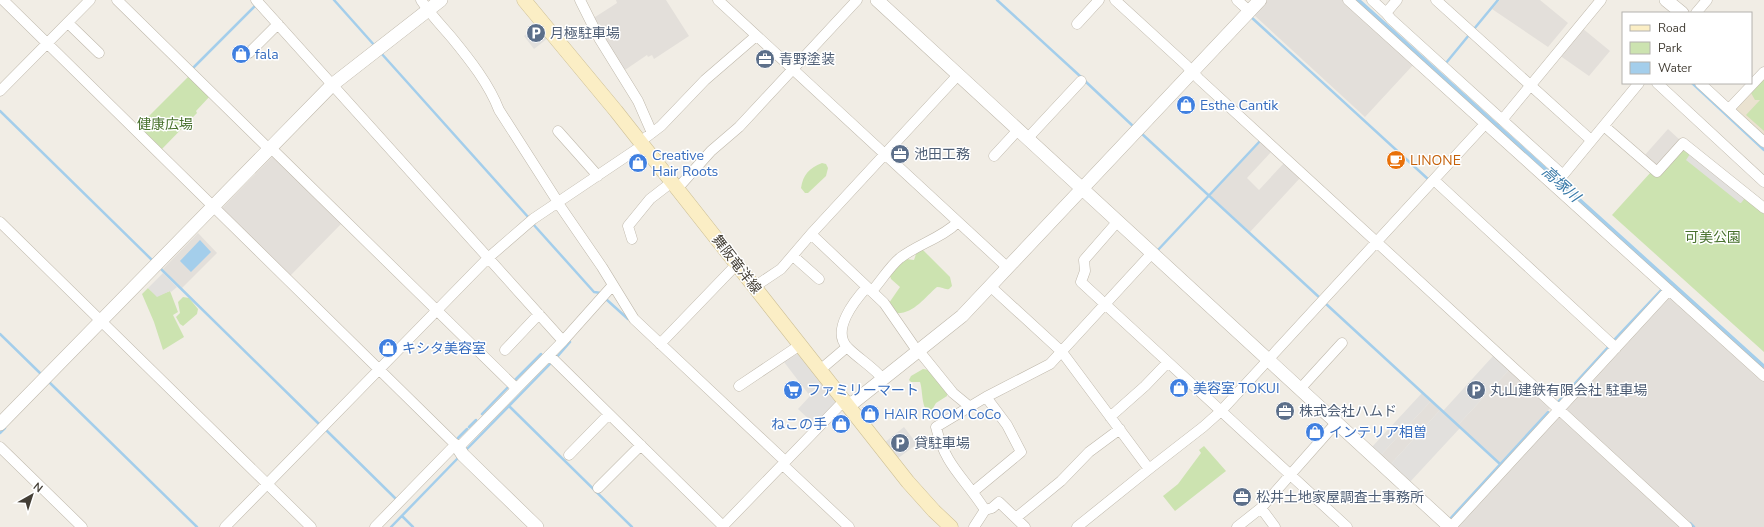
<svg xmlns="http://www.w3.org/2000/svg" width="1764" height="527" font-family="'Nunito Sans','Noto Sans JP',sans-serif">
<rect width="100%" height="100%" fill="#f1ede5"/>
<path fill="#e3dfda" d="M616 0H666L689 36 654 59 652 55 648 57 647 55 622 72 592 19 617 3Z
M1267 0H1343L1414 64 1365 117 1253 14Z
M1500 0H1540L1568 23 1548 47 1492 9Z
M1582 28 1610 51 1589 76 1559 55Z
M1668 129 1680 140 1657 167 1644 156Z
M1260 141 1272 151 1247 178 1259 190 1284 163 1300 178 1250 232 1210 195Z
M275 154 343 222 290 276 222 208Z
M198 233 217 253 182 288 163 269Z
M1669 296 1764 379V527H1459L1458 524Z
M1509 370 1551 407 1500 463 1458 425Z
M1431 401 1440 410 1390 465 1380 456Z"/>
<path fill="#eae2d0" d="M1764 77V136L1736 110V106Z"/>
<path fill="#cce3b0" d="M190 75 211 95 196 111 197 113 161 150 138 127Z
M1764 77V131L1746 115 1760 100H1755L1751 93Z
M1683 149 1764 214V352L1612 215 1651 172 1658 177Z
M822 163 826 164 828 168 826 176 808 193H805L801 188C803 175 809 168 822 163Z
M922 249 950 277 952 286 949 289C945 290 942 287 937 287 925 297 913 315 895 313L889 303 900 287 891 279 889 273 906 259 914 260 917 251Z
M148 288 157 296 170 291 178 312 173 315 184 337 163 350 154 322 142 294Z
M183 297 189 298 198 309 197 314 183 326 180 324 176 317 180 313 178 302Z
M923 369 929 370 947 393V396L936 403 930 413C921 410 923 390 920 382H911L909 380 911 376Z
M1204 446 1226 471 1175 511 1163 496 1178 484 1201 453 1199 450Z"/>
<path fill="#e2e0dd" d="M535 22 548 38 534 49 524 36 531 30 529 27Z
M1690 154 1745 198 1741 203H1740L1686 160Z
M163 273 177 287 171 292 170 291 157 297 148 288Z
M800 352 838 401 814 424 798 409 810 396 784 362Z
M1494 355 1509 370 1458 425 1443 411Z
M1422 393 1431 401 1380 456 1371 448Z
M1440 410 1460 428 1409 483 1390 465Z
M904 427 917 444 897 459 884 443Z"/>
<path fill="#a4ceeb" d="M1355 0H1361L1764 364V370Z
M200 240 211 252 191 272 180 261Z"/>
<g fill="none" stroke-linecap="round" stroke-linejoin="round">
<path stroke="#a4ceeb" stroke-width="2.5" d="M334 0 375 46
M997 0 1081 77
M1251 17 1429 180
M1474 29 1498 0
M381 53 529 218
M1446 63 1469 35
M192 69 256 5
M1085 81 1134 127
M1692 83 1764 150
M0 111 153 261
M1141 133 1320 298
M533 224 594 292 601 293
M1157 251 1260 141
M160 268 320 425
M607 300 628 319
M1325 303 1500 464
M0 334 42 375
M1613 341 1663 288
M557 357 570 342
M49 382 197 527
M513 382 541 354
M1557 403 1610 345
M509 406 632 527
M482 414 510 385
M469 427 476 420
M325 429 397 500
M0 433 5 428
M458 438 467 429
M466 450 551 363
M402 516 413 527
M1449 520 1548 412
M1690 523 1694 527
M391 527 458 458"/>
<defs>
<path id="minor" d="M3 0 457 446
M117 0 269 149
M256 0 563 341
M421 0C430 14 441 25 452 38 470 60 489 84 499 110L556 199 560 206 602 267 634 319 785 461
M580 0 599 38 638 101 652 133
M718 0 1008 268
M1115 0 1186 65 1199 79 1687 527
M1237 0 1249 11
M1348 0 1764 376
M1372 0 1386 13 1391 19 1563 175 1639 83
M1436 0 1591 140
M1386 13 1397 0
M1696 13 1707 0
M68 23 99 53
M1077 24 1099 0
M249 53 278 24
M1657 83 1764 182
M1700 83 1764 142
M0 91 90 0
M1729 109 1764 72
M1502 120 1601 0
M1604 126 1657 172 1683 143 1764 208
M558 131 598 176
M1027 139 1081 81
M640 142 661 126 705 80 756 36
M271 148 516 388
M994 156 1018 130
M1434 180 1616 348
M677 189 711 151 739 127 857 0
M1118 221 1084 260 1085 271 1081 282 1347 527
M0 222 311 527
M811 234 884 303 918 352
M632 239 628 226 650 199 672 182
M793 256 819 279
M990 286 1062 352 1149 469
M754 287 781 269 811 234 958 75
M867 287C855 300 830 331 848 348 859 359 873 367 883 379
M872 291C882 280 889 267 900 258 918 244 942 238 958 222
M660 344 737 264
M505 350 539 314
M919 351 953 393 970 407
M549 355 724 527
M820 370 847 347
M739 386 800 345
M1300 389 1342 343
M1110 417 1145 386 1168 362
M0 447 82 527
M569 455 609 414
M783 465 849 527
M598 488 641 445
M974 491 1021 452 1007 425 986 397
M1261 508 1275 527
M985 510 992 508 999 502 1025 527
M1017 517 1061 481 1089 452 1120 429
M225 527 488 258 533 219 643 145
M375 527 451 449 462 444 563 341 613 285
M722 527 839 406 847 404
M974 527 985 510C965 478 945 466 936 427L986 397 1050 364 1152 253
M1077 527 1149 469 1203 427 1221 411 1485 124
M1237 527 1261 508 1336 423
M1451 527 1669 290"/>
<path id="tertiary" d="M877 0 1450 527
M1666 0 1682 13
M847 404 854 402 962 316 1260 0
M0 424 332 85 441 0
M457 446 463 455 537 527"/>
<path id="secondary" d="M524 0 616 111 908 482 934 511 951 527"/>
</defs>
<use href="#minor" stroke="#bfb8ab" stroke-width="11"/>
<use href="#tertiary" stroke="#bfb8ab" stroke-width="14"/>
<use href="#secondary" stroke="#cec097" stroke-width="15"/>
<use href="#minor" stroke="#fff" stroke-width="10"/>
<use href="#tertiary" stroke="#fff" stroke-width="13"/>
<use href="#secondary" stroke="#fbeec5" stroke-width="14"/>
</g>
<defs>
<symbol id="parking-disc" viewBox="-11 -11 22 22"><circle r="9.5" fill="#5c6f8a" stroke="#fff"/><path d="M-3.5-5.5H1a3.5 3.5 0 0 1 0 7H-1V5.5H-3.5ZM-1-3.4V-.6H.8a1.4 1.4 0 0 0 0-2.8Z" fill="#fff"/></symbol>
<symbol id="shop-disc" viewBox="-11 -11 22 22"><circle r="9.5" fill="#3f7fe0" stroke="#fff"/><path d="M-5-2.5h2.3a2.7 3.5 0 0 1 5.4 0H5L5.5 6h-11ZM-1.5-2.5h3a1.5 2.3 0 0 0-3 0Z" fill="#fff"/></symbol>
<symbol id="office-disc" viewBox="-11 -11 22 22"><circle r="9.5" fill="#5c6f8a" stroke="#fff"/><path d="M-6-3h4V-5.5h4V-3h4V5H-6ZM-1-4.5V-3h2v-1.5ZM-6 0V1H6V0Z" fill="#fff"/></symbol>
<symbol id="cafe-disc" viewBox="-11 -11 22 22"><circle r="9.5" fill="#e8710a" stroke="#fff"/><path d="M-5.5-4.5H6V0H3Q3 3.5 0 3.5H-2.5Q-5.5 3.5-5.5 0ZM3-3.2v2h1.7v-2ZM-6 4.5H4V6H-6Z" fill="#fff"/></symbol>
<symbol id="supermarket-disc" viewBox="-11 -11 22 22"><circle r="9.5" fill="#3f7fe0" stroke="#fff"/><path d="M-6-5.5h2.5l.6 2H6L4.5 2H-2.5L-4.4-4H-6ZM-1.5 3.2a1.3 1.3 0 1 0 .1 0ZM3 3.2a1.3 1.3 0 1 0 .1 0Z" fill="#fff"/></symbol>
</defs>
<g fill-rule="evenodd">
<use href="#parking-disc" x="525" y="22" width="22" height="22"/>
<use href="#shop-disc" x="230" y="43" width="22" height="22"/>
<use href="#office-disc" x="754" y="48" width="22" height="22"/>
<use href="#shop-disc" x="1175" y="94" width="22" height="22"/>
<use href="#office-disc" x="889" y="143" width="22" height="22"/>
<use href="#cafe-disc" x="1385" y="149" width="22" height="22"/>
<use href="#shop-disc" x="627" y="152" width="22" height="22"/>
<use href="#shop-disc" x="377" y="337" width="22" height="22"/>
<use href="#shop-disc" x="1168" y="377" width="22" height="22"/>
<use href="#supermarket-disc" x="782" y="379" width="22" height="22"/>
<use href="#parking-disc" x="1465" y="379" width="22" height="22"/>
<use href="#office-disc" x="1274" y="400" width="22" height="22"/>
<use href="#shop-disc" x="859" y="403" width="22" height="22"/>
<use href="#shop-disc" x="830" y="413" width="22" height="22"/>
<use href="#shop-disc" x="1304" y="421" width="22" height="22"/>
<use href="#parking-disc" x="889" y="432" width="22" height="22"/>
<use href="#office-disc" x="1231" y="486" width="22" height="22"/>
</g>
<g text-anchor="middle" stroke-width="3" stroke-linejoin="round" paint-order="stroke">
<g font-size="14" fill="#4e5e75" stroke="#fff" text-anchor="start">
<text x="550" y="38">月極駐車場</text>
<text x="779" y="64">青野塗装</text>
<text x="914" y="159">池田工務</text>
<text x="1490" y="395">丸山建鉄有限会社 駐車場</text>
<text x="1299" y="416">株式会社ハムド</text>
<text x="914" y="448">貸駐車場</text>
<text x="1256" y="502">松井土地家屋調査士事務所</text>
</g>
<g font-size="14" fill="#366cbe" stroke="#fff" text-anchor="start">
<text x="255" y="59">fala</text>
<text x="1200" y="110">Esthe Cantik</text>
<text x="652" y="160">Creative<tspan x="652" dy="16">Hair Roots</tspan></text>
<text x="402" y="353">キシタ美容室</text>
<text x="1193" y="393">美容室 TOKUI</text>
<text x="807" y="395">ファミリーマート</text>
<text x="884" y="419">HAIR ROOM CoCo</text>
<text x="827" y="429" text-anchor="end">ねこの手</text>
<text x="1329" y="437">インテリア相曽</text>
</g>
<g font-size="14" fill="#47712d" stroke="#fff">
<text x="165" y="129">健康広場</text>
<text x="1713" y="242">可美公園</text>
</g>
<g font-size="14" fill="#c56008" stroke="#fff" text-anchor="start">
<text x="1410" y="165">LINONE</text>
</g>
<g font-size="14" fill="#433e35" stroke="#fff">
<text transform="translate(737 264) rotate(52)" y="5">舞阪竜洋線</text>
</g>
<g font-size="15" font-style="italic" fill="#3678a7" stroke="#fff">
<text transform="translate(1561 184) rotate(42)" y="5">高塚川</text>
</g>
</g>
<rect x="1622" y="12" width="130" height="72" fill="#ffffff" stroke="#b4b2ae"/>
<rect x="1630" y="25" width="20" height="6" fill="#fbeec5" stroke="#b4b2ae"/>
<text x="1658" y="32" font-size="12" fill="#433e35">Road</text>
<rect x="1630" y="42" width="20" height="12" fill="#cce3b0" stroke="#b4b2ae"/>
<text x="1658" y="52" font-size="12" fill="#433e35">Park</text>
<rect x="1630" y="62" width="20" height="12" fill="#a4ceeb" stroke="#b4b2ae"/>
<text x="1658" y="72" font-size="12" fill="#433e35">Water</text>
<g transform="translate(32 495) rotate(39)" stroke="#ffffff" stroke-width="3" paint-order="stroke">
<path d="M0-3L7 15L0 10L-7 15Z" fill="#433e35"/>
<text y="-6" font-size="11" font-weight="bold" text-anchor="middle" fill="#433e35">N</text>
</g>
</svg>
